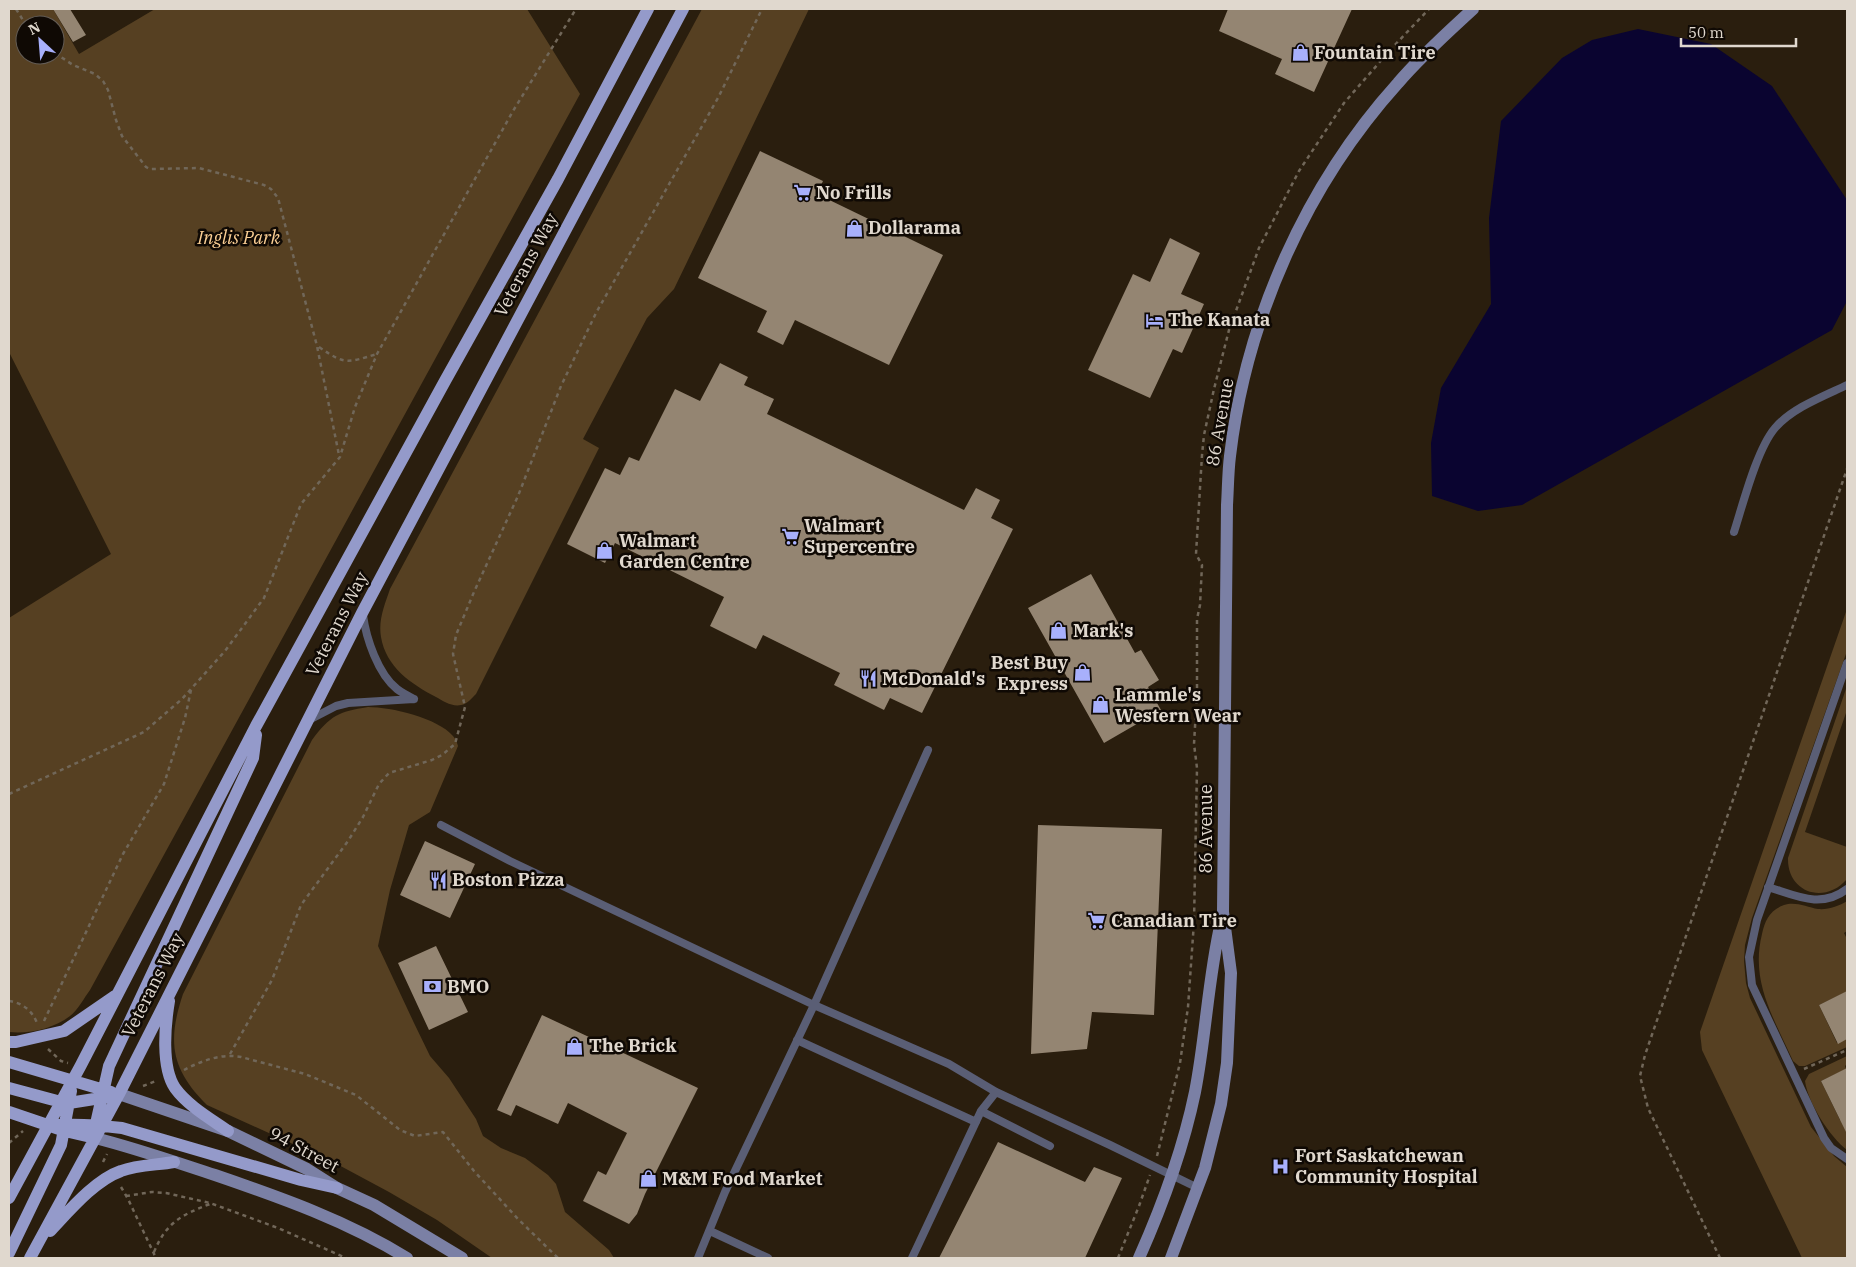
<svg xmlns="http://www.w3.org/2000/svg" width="1856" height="1267" font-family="'IBM Plex Serif',serif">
<rect width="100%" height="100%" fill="#2a1e0e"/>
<path fill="#564022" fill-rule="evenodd" d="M9 9H53L79 54 155 9H527L580 94 90 990C84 998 78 1010 70 1016 53 1029 29 1034 9 1032V618L111 554 9 352ZM25 25H55V55H25Z
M702 9H809L674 289 647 318 583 439 599 448 476 694C472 698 467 704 461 705 452 707 443 701 436 697 411 684 386 667 381 637 378 620 385 604 390 589Z
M1847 609V651L1752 918 1745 945 1744 961 1746 983 1750 998 1811 1127 1834 1156 1847 1167V1258H1802L1702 1050 1700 1032Z
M1847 686V710L1805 832 1847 847V879C1825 905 1787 893 1788 858Z
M368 707C391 707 438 718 453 736 456 739 457 743 458 746L430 812 409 825 390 890 378 946 414 1023 430 1056 449 1078 476 1119 483 1136 501 1148 525 1158 548 1175 556 1184 565 1212 609 1250 614 1258H492L437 1220 389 1192 335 1163 207 1105C171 1069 167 1042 183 994L312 740C331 715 338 712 368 707Z
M1847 901V931L1844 933 1847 939V989L1846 992 1819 1005 1837 1043 1847 1039V1047L1805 1066H1799L1793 1061C1774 1018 1750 982 1762 934 1765 920 1770 910 1784 905 1795 901 1807 907 1818 909 1828 910 1839 906 1847 901Z
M1847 1056V1064L1845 1066 1846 1069 1821 1081 1840 1120 1847 1116V1150C1830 1137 1808 1103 1805 1081L1809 1074Z"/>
<path fill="#0a0430" d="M1638 29 1711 44 1772 86 1847 200V301L1832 330 1522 505 1478 511 1432 496 1431 443 1441 388 1491 304 1489 218 1501 121 1562 58 1592 40Z"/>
<path fill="#948572" d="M53 9H70L86 35 73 42Z
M1228 9H1352L1314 92 1275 74 1282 59 1219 31Z
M760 151 823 181 817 194 943 255 889 365 795 320 783 345 757 332 767 311 698 278Z
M1170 238 1200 253 1181 294 1204 304 1182 353 1173 349 1150 398 1088 370 1133 274 1150 282Z
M720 363 748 377 744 385 774 399 767 414 964 510 976 488 1000 500 991 518 1013 529 922 713 890 698 884 710 834 685 840 673 763 635 756 649 710 626 724 597 615 543 605 563 567 544 605 468 620 475 629 457 639 461 675 389 700 401Z
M1091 574 1135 653 1141 650 1159 680 1148 687 1161 710 1104 743 1028 608Z
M1038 825 1162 829 1154 1015 1092 1012 1087 1049 1031 1054Z
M425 841 475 864 450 918 400 895Z
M436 946 468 1012 429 1030 398 963Z
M1847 991V1039L1838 1044 1819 1005Z
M542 1015 698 1088 645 1194 637 1214 629 1224 583 1201 598 1171 606 1175 627 1133 568 1103 558 1124 516 1105 511 1116 497 1110Z
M1847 1068V1134L1821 1081Z
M998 1142 1085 1182 1094 1167 1122 1178 1085 1258H939Z"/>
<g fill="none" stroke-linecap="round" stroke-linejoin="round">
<path stroke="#716759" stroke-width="2.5" stroke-dasharray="4 4" stroke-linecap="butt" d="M16 9 26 25
M55 53 73 65 95 74 103 81 108 90 116 120 122 136 146 167 150 169 199 168 264 185 271 189 278 198 317 346 339 455
M319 347C345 365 347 363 377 354
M9 794 144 732 182 699 225 651 264 598 301 504 340 457 355 407 377 354 513 111 576 9
M9 1001C22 1003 32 1010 37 1023
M44 1021 123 854 164 784 185 718 191 690
M48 1049 61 1061 68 1063
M230 1054 272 980 301 905 348 841 363 817 379 784 389 773 432 760 442 755 455 744 465 707 453 654 456 635 474 592 518 496 561 386 596 313 718 98 762 9
M1804 1069 1847 1050
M184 1070C201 1061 222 1053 241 1057L305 1074 356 1095 400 1130 415 1136 443 1132 474 1171 518 1219 558 1258
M143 1086 156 1081
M9 1143 23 1131
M1157 1156 1180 1063 1188 1007 1194 922 1197 768 1194 744 1197 692V619L1200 605 1202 565 1196 554 1202 455 1204 435 1214 389 1229 330 1259 248 1299 171 1344 103 1392 48 1429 9
M103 1162 107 1154
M121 1187 128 1199 156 1258
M126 1196 152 1192 166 1193 210 1203 278 1228 346 1258
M154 1252C166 1223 181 1215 210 1204
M1118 1258 1139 1206 1150 1175
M1720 1258 1648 1108 1640 1076 1645 1055 1847 469"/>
<path stroke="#5a5e75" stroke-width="8" d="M1734 532C1743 504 1757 449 1775 428 1792 408 1824 396 1847 385
M363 615C366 638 378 674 397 689 402 693 408 696 414 699
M1847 663 1757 920 1749 957 1752 985 1824 1138 1831 1148 1847 1159
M309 720 336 706 348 703 414 699
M441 825 510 861 814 1005 949 1064 996 1092 1110 1145 1198 1188
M1768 887C1797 896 1821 909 1847 889
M797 1040 976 1122
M981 1111 996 1092
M710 1231 768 1258
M698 1258 725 1192 814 1005 928 750
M912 1258 981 1111 1050 1146"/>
<path stroke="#7b80a5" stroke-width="12" d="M119 1094 228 1131 307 1169 337 1188 374 1205 462 1258
M95 1138C135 1148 175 1162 215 1175 282 1198 347 1221 407 1258
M1139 1258C1163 1204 1183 1150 1195 1092 1206 1036 1208 978 1221 922
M1171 1258 1205 1168 1221 1104 1227 1063 1231 973 1223 912 1227 505C1228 489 1228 472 1230 456 1246 320 1306 185 1398 83 1421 56 1447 33 1473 9"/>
<path stroke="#949aca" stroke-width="12" d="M169 1001C165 1025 161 1067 175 1088 188 1106 211 1119 228 1131
M9 1042H16L64 1031 115 996
M9 1062 111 1092
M9 1088 61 1102 69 1103 107 1097
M9 1112 65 1131 95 1138
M48 1126C73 1123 97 1125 122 1128L301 1180 337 1188
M95 1128 109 1066 253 758 256 735
M9 1198 81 1065 256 726 445 381 558 179 648 9
M50 1231C69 1211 95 1180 121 1171 137 1165 157 1165 174 1162
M9 1253 61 1145 71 1091
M30 1258 119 1094 362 613 683 9"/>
</g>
<defs>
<symbol id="shop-bare" viewBox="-9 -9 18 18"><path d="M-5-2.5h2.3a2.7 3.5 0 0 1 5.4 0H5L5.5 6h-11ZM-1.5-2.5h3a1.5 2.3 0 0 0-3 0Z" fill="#a8b0fc" stroke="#0f0904" stroke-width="2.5" paint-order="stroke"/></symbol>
<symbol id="supermarket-bare" viewBox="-9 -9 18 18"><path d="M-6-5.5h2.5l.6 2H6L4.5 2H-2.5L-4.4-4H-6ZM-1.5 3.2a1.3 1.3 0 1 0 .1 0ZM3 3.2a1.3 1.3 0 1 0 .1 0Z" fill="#a8b0fc" stroke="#0f0904" stroke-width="2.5" paint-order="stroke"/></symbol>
<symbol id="hotel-bare" viewBox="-9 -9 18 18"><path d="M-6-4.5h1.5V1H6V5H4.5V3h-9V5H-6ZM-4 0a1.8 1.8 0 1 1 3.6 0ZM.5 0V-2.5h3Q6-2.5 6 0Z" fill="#a8b0fc" stroke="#0f0904" stroke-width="2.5" paint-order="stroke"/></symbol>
<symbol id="restaurant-bare" viewBox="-9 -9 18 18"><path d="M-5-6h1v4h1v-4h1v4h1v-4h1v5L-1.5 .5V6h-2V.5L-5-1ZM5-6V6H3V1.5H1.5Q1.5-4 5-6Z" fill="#a8b0fc" stroke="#0f0904" stroke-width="2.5" paint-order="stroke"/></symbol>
<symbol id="bank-bare" viewBox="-9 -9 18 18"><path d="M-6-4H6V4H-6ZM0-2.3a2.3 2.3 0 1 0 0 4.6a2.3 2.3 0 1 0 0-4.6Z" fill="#a8b0fc" stroke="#0f0904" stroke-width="2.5" paint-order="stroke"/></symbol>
<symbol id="hospital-bare" viewBox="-9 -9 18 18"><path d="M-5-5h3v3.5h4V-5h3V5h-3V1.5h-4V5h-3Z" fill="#a8b0fc" stroke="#0f0904" stroke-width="2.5" paint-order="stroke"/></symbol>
</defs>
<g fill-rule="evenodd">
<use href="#shop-bare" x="1288" y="40" width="25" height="25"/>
<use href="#supermarket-bare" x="790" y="180" width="25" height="25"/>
<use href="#shop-bare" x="842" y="216" width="25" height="25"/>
<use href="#hotel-bare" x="1142" y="308" width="25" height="25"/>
<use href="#supermarket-bare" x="778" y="524" width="25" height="25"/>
<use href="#shop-bare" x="592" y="538" width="25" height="25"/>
<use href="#shop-bare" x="1046" y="618" width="25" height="25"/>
<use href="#shop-bare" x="1070" y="660" width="25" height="25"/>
<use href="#restaurant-bare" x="856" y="666" width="25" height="25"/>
<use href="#shop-bare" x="1088" y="692" width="25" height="25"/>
<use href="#restaurant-bare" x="426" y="868" width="25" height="25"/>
<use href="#supermarket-bare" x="1084" y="908" width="25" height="25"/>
<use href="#bank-bare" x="420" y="974" width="25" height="25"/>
<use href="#shop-bare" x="562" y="1034" width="25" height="25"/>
<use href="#hospital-bare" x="1268" y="1154" width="25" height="25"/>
<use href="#shop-bare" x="636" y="1166" width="25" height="25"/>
</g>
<g text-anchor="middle" stroke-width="5" stroke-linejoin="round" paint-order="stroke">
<g font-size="18" font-weight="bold" fill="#e0d8ce" stroke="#0f0904" text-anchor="start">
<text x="1314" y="59">Fountain Tire</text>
<text x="816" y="199">No Frills</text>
<text x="868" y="234">Dollarama</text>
<text x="1168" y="326">The Kanata</text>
<text x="804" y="532">Walmart<tspan x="804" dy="21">Supercentre</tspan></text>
<text x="619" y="547">Walmart<tspan x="619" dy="21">Garden Centre</tspan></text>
<text x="1073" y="637">Mark's</text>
<text x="1068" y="669" text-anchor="end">Best Buy<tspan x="1068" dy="21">Express</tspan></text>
<text x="882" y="685">McDonald's</text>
<text x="1115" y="701">Lammle's<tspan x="1115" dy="21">Western Wear</tspan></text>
<text x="452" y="886">Boston Pizza</text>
<text x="1111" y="927">Canadian Tire</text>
<text x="447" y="993">BMO</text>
<text x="589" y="1052">The Brick</text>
<text x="1295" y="1162">Fort Saskatchewan<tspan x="1295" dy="21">Community Hospital</tspan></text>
<text x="662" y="1185">M&amp;M Food Market</text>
</g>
<g font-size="18" font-style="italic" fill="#fbcf94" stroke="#0f0904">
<text x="239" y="244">Inglis Park</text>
</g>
<g font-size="18" fill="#e0d8ce" stroke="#0f0904">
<text transform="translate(526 265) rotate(-62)" y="6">Veterans Way</text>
<text transform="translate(1220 422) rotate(-80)" y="6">86 Avenue</text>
<text transform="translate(337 624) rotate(-63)" y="6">Veterans Way</text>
<text transform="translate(1206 829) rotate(-90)" y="6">86 Avenue</text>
<text transform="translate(153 985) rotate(-63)" y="6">Veterans Way</text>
<text transform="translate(304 1150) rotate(28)" y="6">94 Street</text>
</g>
</g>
<rect width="1856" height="1267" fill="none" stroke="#e0d8ce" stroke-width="20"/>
<g transform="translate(40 40) rotate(334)"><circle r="24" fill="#0f0904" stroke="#635c55"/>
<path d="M0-4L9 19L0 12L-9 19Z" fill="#a8b0fc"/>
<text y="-8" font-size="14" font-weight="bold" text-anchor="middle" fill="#e0d8ce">N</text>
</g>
<path d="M1681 38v8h115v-8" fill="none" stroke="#e0d8ce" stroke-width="2.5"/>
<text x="1688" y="38" font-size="15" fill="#e0d8ce" stroke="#0f0904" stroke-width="4" paint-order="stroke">50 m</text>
</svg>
